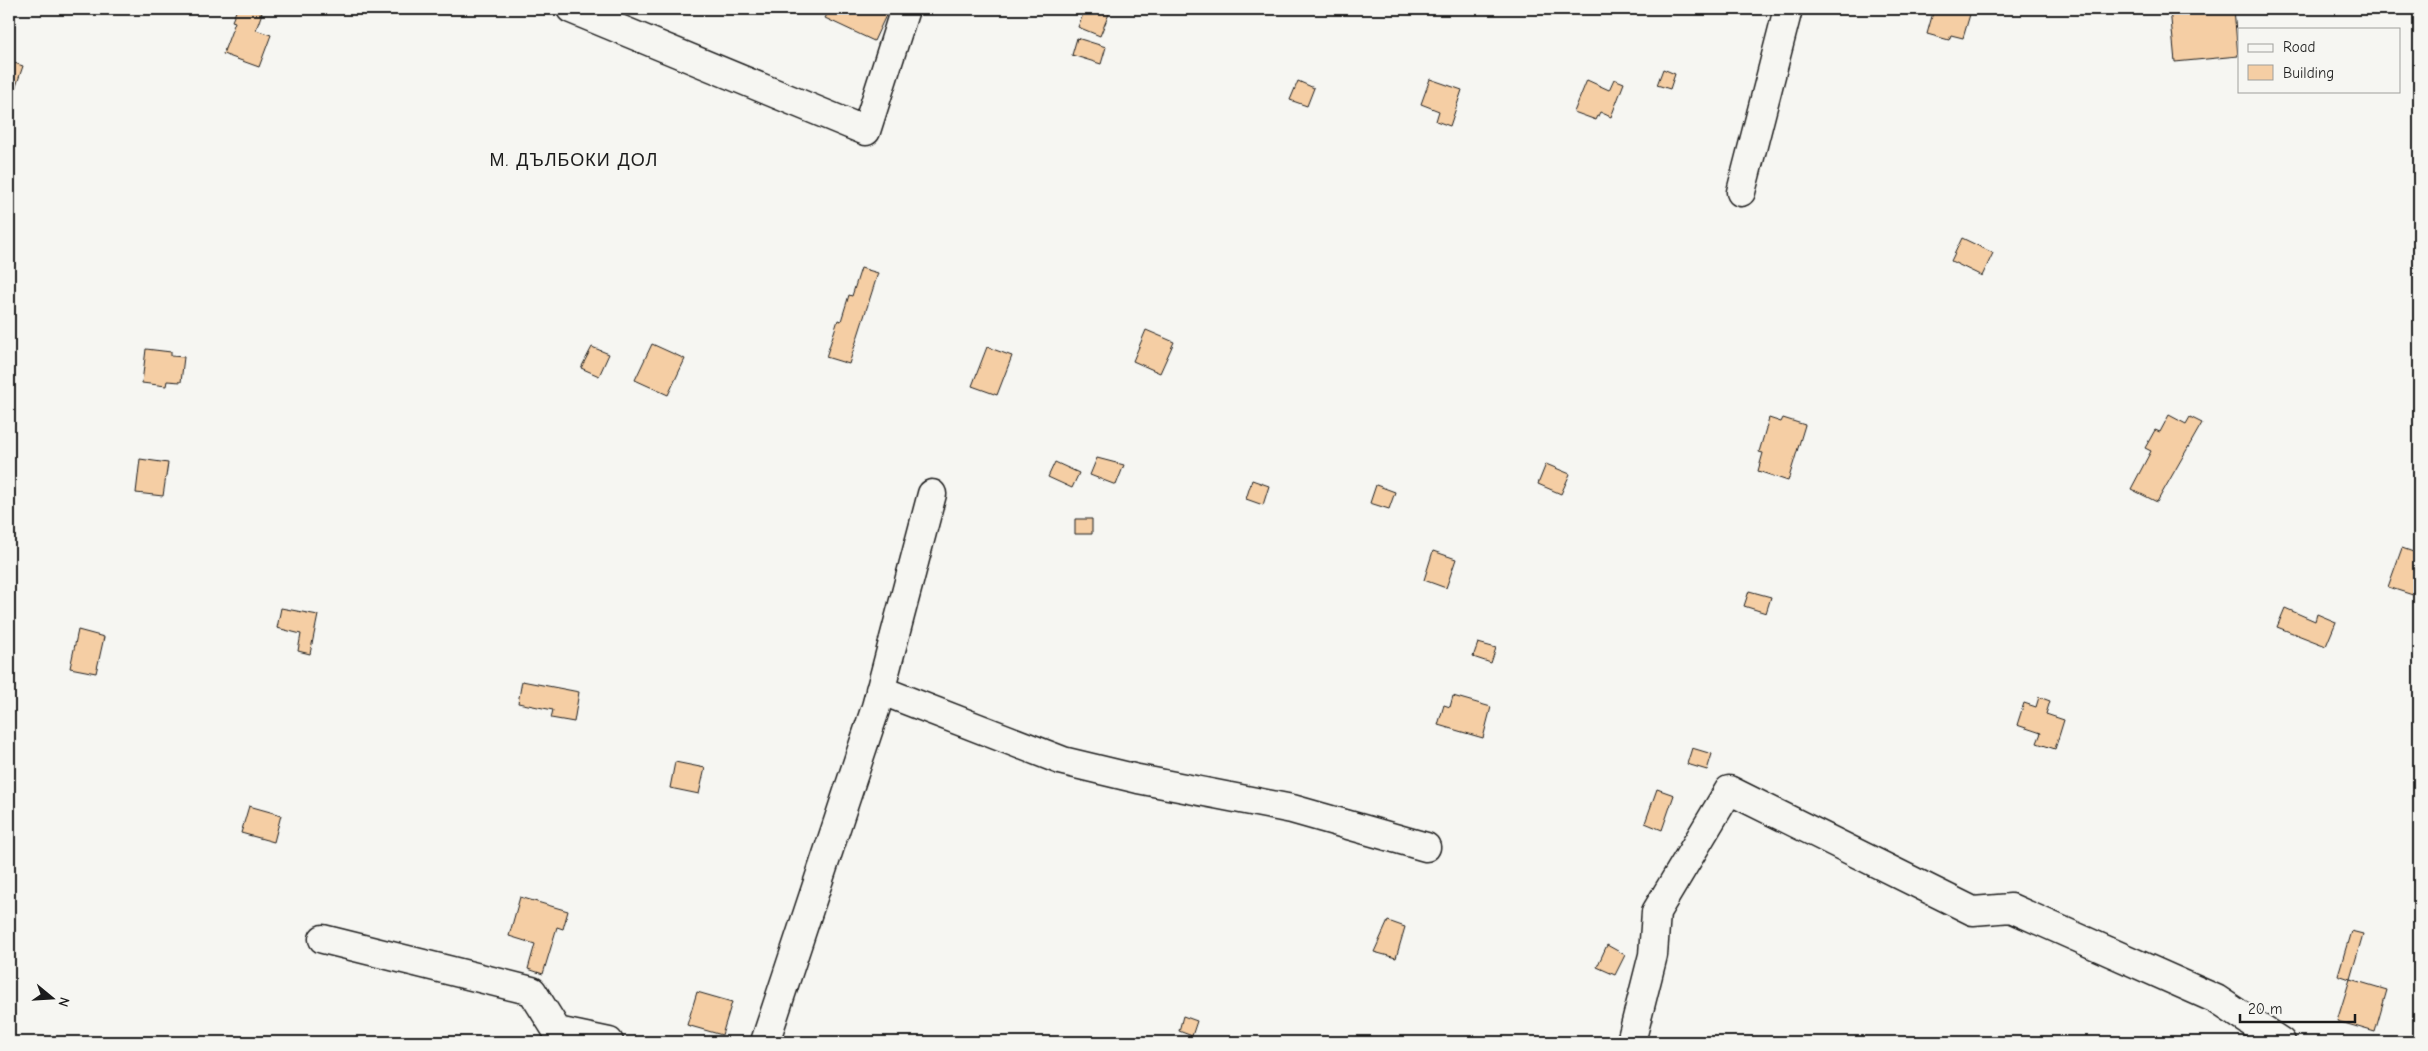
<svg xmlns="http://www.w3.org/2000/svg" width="2428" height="1051" font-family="'Comic Neue',sans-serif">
<rect width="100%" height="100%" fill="#f6f6f2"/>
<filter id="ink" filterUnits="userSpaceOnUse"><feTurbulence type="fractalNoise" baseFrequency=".02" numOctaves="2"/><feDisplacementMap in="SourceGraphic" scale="10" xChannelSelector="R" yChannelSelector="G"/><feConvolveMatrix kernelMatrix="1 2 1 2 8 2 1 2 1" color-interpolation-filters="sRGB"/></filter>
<g filter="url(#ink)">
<path fill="#f5cea4" stroke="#1c1c1c" d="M237 9H250L262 13 256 30 271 35 259 67 223 54 235 22 232 21Z
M830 9H889L874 41 825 18Z
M1085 9H1111L1100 36 1078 27Z
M1934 9H1959L1971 11 1963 38 1951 35 1949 40 1927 34Z
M2170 9H2234L2238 56 2175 62Z
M1077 38 1106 47 1101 64 1072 55Z
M9 61 23 66 11 101 9 100Z
M1663 69 1675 74 1670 89 1657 85Z
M1430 79 1462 90 1450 126 1436 121 1439 111 1421 104Z
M1614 79 1624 83 1611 117 1600 112 1596 120 1574 112 1587 80 1609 90Z
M1298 81 1314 88 1307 106 1290 100Z
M1962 238 1993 253 1982 276 1951 261Z
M861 268 878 273 849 364 826 357 838 320 841 321 849 295 852 296Z
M1146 330 1174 342 1160 373 1133 361Z
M652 344 685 359 668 395 635 380Z
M592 347 609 354 599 376 581 368Z
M987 347 1012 356 997 395 972 386Z
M146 349 171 352V356L184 357 181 382 167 381 166 386 142 383Z
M2169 415 2186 424 2190 417 2202 423 2157 502 2131 489 2151 451 2145 448 2155 430 2160 432Z
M1769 418 1781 422 1783 418 1805 425 1788 481 1758 471 1763 453 1759 452Z
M1097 458 1124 465 1116 485 1090 475Z
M140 459 168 463 163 496 136 493Z
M1055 462 1079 473 1072 488 1048 477Z
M1546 464 1570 474 1561 494 1538 484Z
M1252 480 1269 486 1263 505 1246 499Z
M1376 485 1395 492 1389 509 1370 503Z
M1075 519H1092V534H1075Z
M2402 548 2419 554V597L2388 587Z
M1433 551 1456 559 1446 588 1424 580Z
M1749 591 1771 597 1766 613 1744 606Z
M281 608 318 615 310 654 298 651 301 634 277 628Z
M2285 608 2315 621 2317 614 2336 622 2326 646 2277 627Z
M78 630 104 637 96 673 70 668Z
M1478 643 1496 648 1491 663 1473 657Z
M522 681 579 692 574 722 551 718 553 710 518 703Z
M1453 696 1491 707 1483 738 1438 725 1444 705 1450 707Z
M2039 697 2050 701 2046 714 2064 720 2055 749 2037 743 2041 733 2017 725 2024 703 2036 707Z
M1692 748 1712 754 1707 770 1687 764Z
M675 762 705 768 699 794 670 788Z
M1657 789 1674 795 1662 830 1645 823Z
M249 806 281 815 274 842 241 833Z
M520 897 568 911 563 929 557 927 543 974 528 969 535 944 509 936Z
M1388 921 1405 927 1396 958 1374 952Z
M2351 931 2363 934 2350 979 2338 975Z
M1607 945 1625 955 1615 975 1597 967Z
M2350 979 2387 990 2375 1032 2337 1021Z
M697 992 732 1002 722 1035 687 1025Z
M1183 1016 1197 1021 1192 1036 1179 1031Z"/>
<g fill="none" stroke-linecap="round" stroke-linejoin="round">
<defs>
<path id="minor" d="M571 9 866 131 905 9
M1741 192 1788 9
M880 690 1063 761 1138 779 1292 809 1426 847
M323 939 532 991 557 1031 609 1042
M765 1042 876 707 932 494
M1631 1042 1653 955 1656 912 1729 790 1973 911 2011 908 2216 999 2281 1042"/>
</defs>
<use href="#minor" stroke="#1c1c1c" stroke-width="31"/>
<use href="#minor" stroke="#f6f6f2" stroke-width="28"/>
</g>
</g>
<g text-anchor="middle" stroke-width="5" stroke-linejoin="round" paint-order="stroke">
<g font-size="18" letter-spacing="1" fill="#1c1c1c" stroke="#f6f6f2">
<text x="574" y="166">М. ДЪЛБОКИ ДОЛ</text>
</g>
</g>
<rect width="2428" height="1051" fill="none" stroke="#f6f6f2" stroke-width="30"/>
<rect x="15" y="15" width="2398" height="1021" fill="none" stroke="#1c1c1c" stroke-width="2" filter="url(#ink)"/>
<rect x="2238" y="28" width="162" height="65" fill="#f6f6f2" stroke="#9f9f9c"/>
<rect x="2248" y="44" width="25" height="8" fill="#f6f6f2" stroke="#9f9f9c"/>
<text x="2283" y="52" font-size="15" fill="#1c1c1c">Road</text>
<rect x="2248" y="65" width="25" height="15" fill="#f5cea4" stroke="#9f9f9c"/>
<text x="2283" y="78" font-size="15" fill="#1c1c1c">Building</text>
<g transform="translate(52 998) rotate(108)" stroke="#f6f6f2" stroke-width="4" paint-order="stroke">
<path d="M0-4L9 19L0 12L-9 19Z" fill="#1c1c1c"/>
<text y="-8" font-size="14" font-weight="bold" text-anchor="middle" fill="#1c1c1c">N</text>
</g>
<path d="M2240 1014v8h115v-8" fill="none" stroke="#1c1c1c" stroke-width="2.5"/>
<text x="2248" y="1014" font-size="15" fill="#1c1c1c" stroke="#f6f6f2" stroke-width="4" paint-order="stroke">20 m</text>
</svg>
